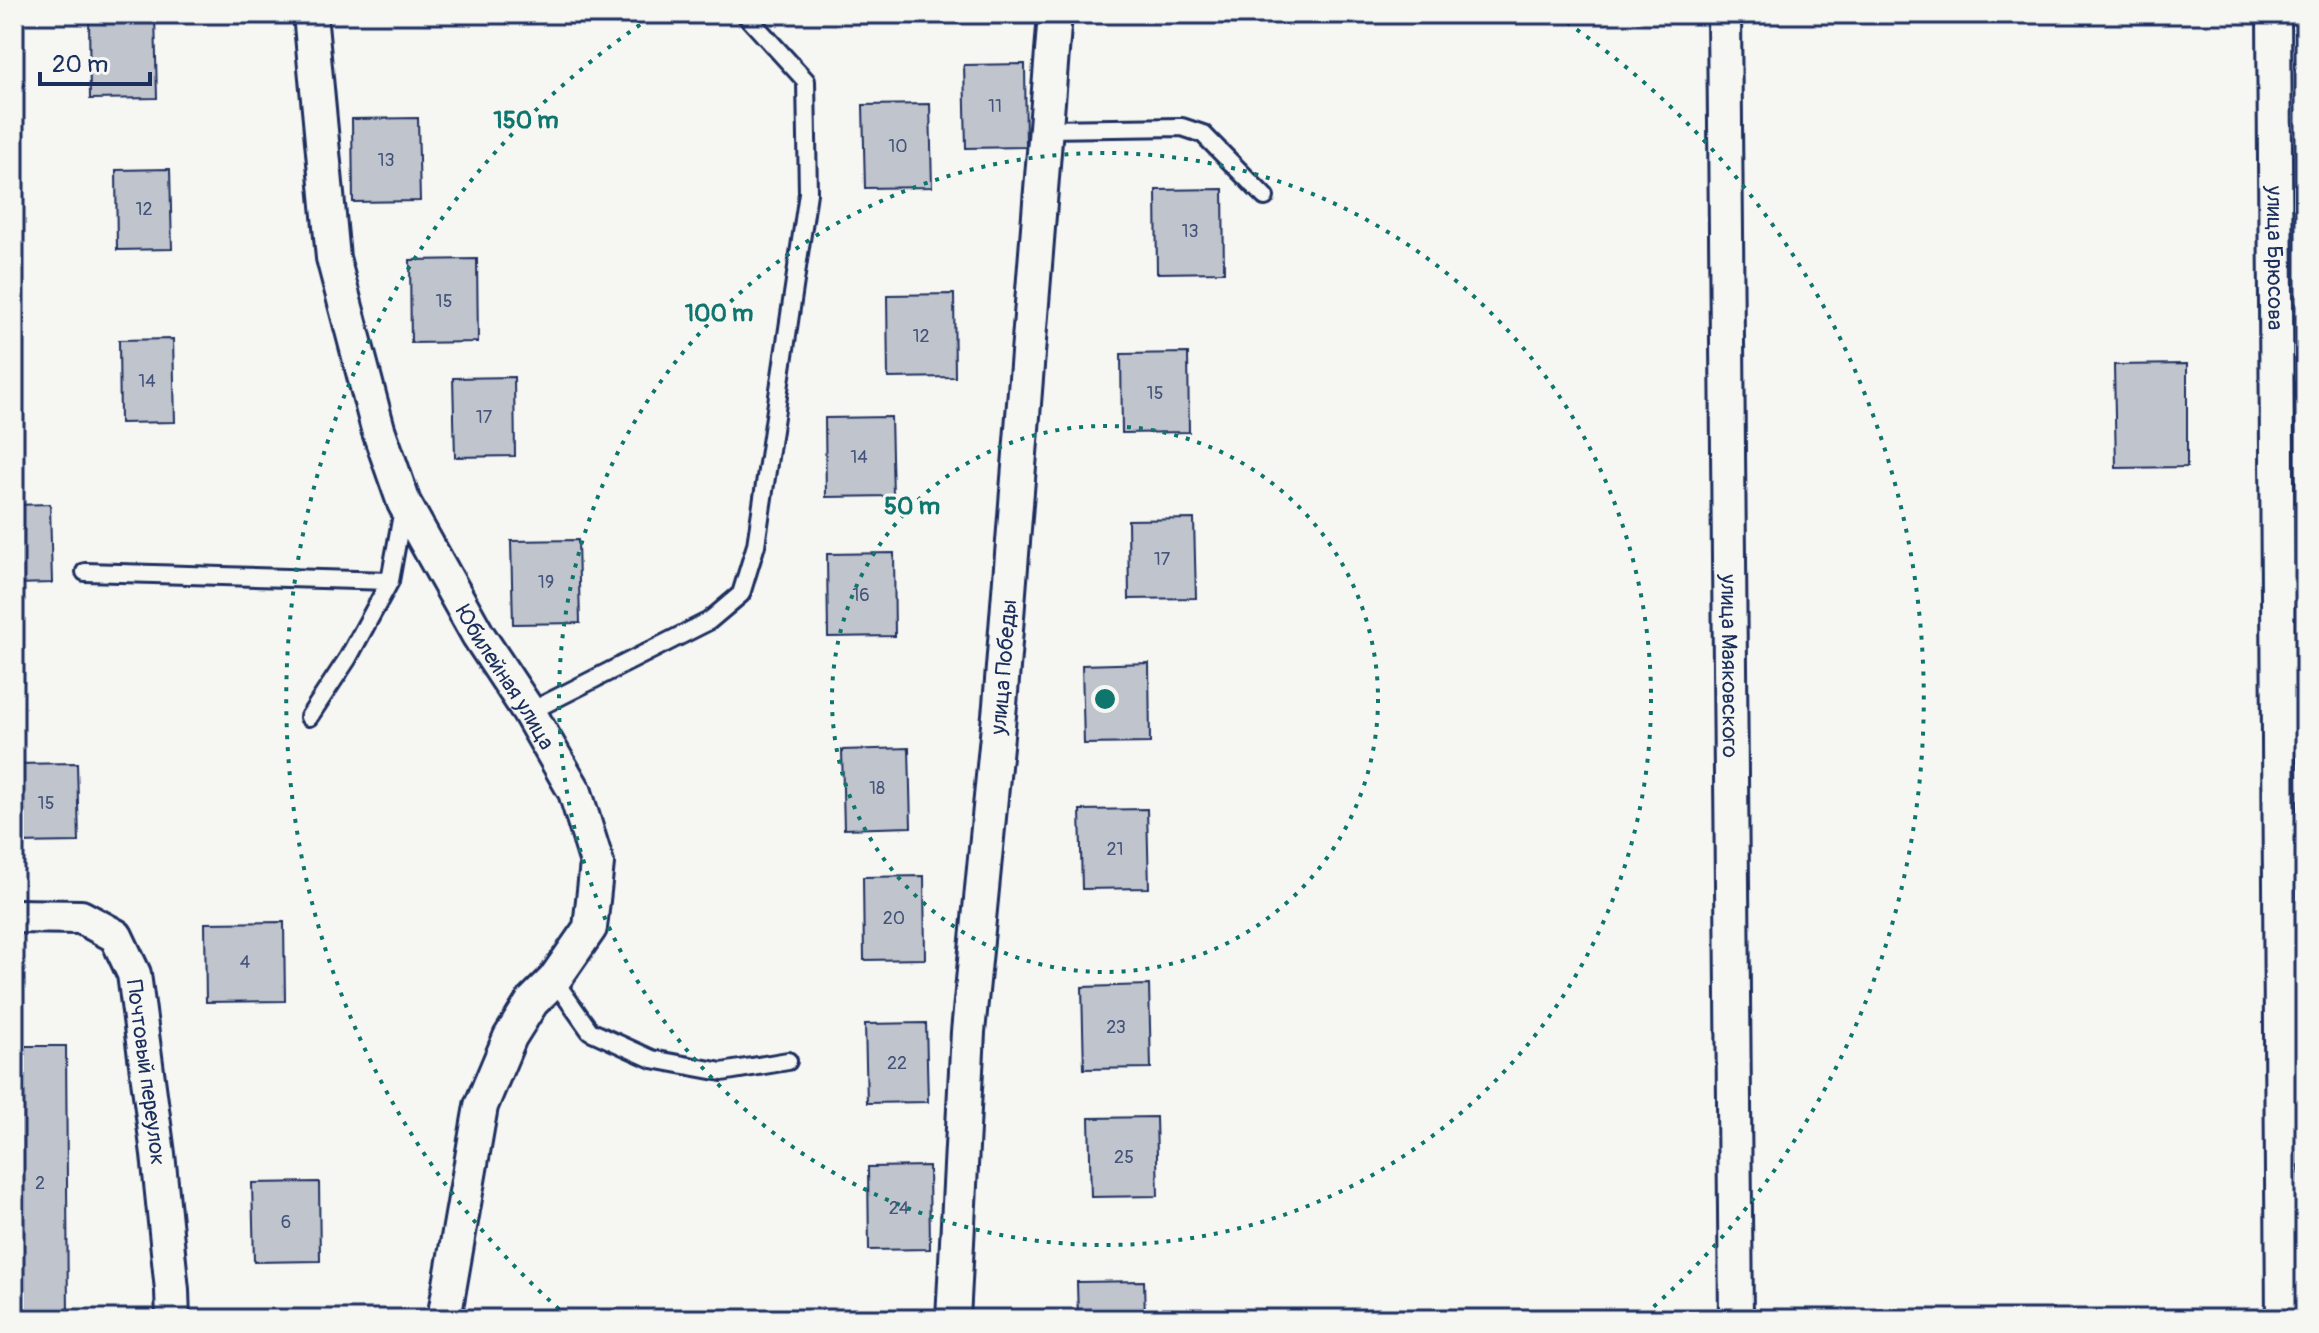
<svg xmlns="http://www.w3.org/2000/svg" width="2319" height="1333" font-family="Pangolin,sans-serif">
<rect width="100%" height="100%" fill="#f6f6f2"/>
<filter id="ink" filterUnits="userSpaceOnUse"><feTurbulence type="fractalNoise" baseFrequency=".0125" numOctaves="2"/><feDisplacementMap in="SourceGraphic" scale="16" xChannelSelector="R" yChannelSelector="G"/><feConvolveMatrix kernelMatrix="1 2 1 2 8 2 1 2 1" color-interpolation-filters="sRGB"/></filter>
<g filter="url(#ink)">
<path fill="#c0c4cd" stroke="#1b2f5e" stroke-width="2" d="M155 15 157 98 90 99 89 16Z
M1025 64 1026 147 966 148 964 65Z
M930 104 932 187 865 188 863 105Z
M418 118 420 201 353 202 352 119Z
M170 169 172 249 117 250 116 170Z
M1223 189 1224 272 1157 273 1156 190Z
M477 259 478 342 411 343 410 260Z
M954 294 955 377 888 378 887 295Z
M173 339 175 422 120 423 119 340Z
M1188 353 1189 432 1122 433 1121 354Z
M2187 364V467L2116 468 2114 365Z
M514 377 515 456 455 457 453 378Z
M891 417 893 496 826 497 825 418Z
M50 504 52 583 14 584V505Z
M1194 519 1196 598 1129 599 1128 520Z
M578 540 580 623 513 624 511 541Z
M894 553 895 636 828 637 827 554Z
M1149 663 1150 743 1084 744 1082 665Z
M909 748 911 827 844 829 842 750Z
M77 763 79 842 14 843V764Z
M1147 809 1149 888 1082 889 1080 810Z
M924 876 925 959 864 960 863 877Z
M284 922 285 1001 206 1002 205 923Z
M1149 985 1151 1068 1084 1069 1082 987Z
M926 1023 928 1102 867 1103 865 1024Z
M14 1046H66L68 1319H14Z
M1156 1117 1158 1196 1091 1197 1089 1118Z
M929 1166 930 1249 869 1250 868 1167Z
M319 1182 320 1261 254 1262 252 1183Z
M1144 1281 1145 1319H1078L1077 1282Z"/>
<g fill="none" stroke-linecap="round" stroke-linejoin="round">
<defs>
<path id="service" d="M1045 129 1182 127 1203 134 1265 197
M85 572 390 581
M529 712 709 621 741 594 756 545 808 193 806 81 745 14
M309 717 348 658 390 581 403 509
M554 980 590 1031 652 1059 722 1072 788 1061"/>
<g id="minor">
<path id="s1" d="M310 14 333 258 378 429 404 503 478 635 529 712 575 792 597 863 590 928 554 980 532 1002 510 1037 481 1106 444 1319"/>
<path id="s2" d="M1724 14 1736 1319"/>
<path id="s3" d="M2274 14 2283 1319"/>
<path id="s4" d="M14 916 81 917 116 936 134 974 158 1154 172 1290 173 1319"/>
<path id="s5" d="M953 1319 968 1032 1000 705 1055 14"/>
</g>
</defs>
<use href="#service" stroke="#1b2f5e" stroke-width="22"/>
<use href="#minor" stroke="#1b2f5e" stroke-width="38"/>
<use href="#service" stroke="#f6f6f2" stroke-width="16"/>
<use href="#minor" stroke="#f6f6f2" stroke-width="32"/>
</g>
</g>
<g fill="none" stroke="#0f766e" stroke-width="4" stroke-dasharray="4 8">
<circle cx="1105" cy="699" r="273"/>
<circle cx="1105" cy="699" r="546"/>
<path d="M568 1317A819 819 0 0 1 653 16M1557 16A819 819 0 0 1 1642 1317"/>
</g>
<g text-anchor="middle" stroke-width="6" stroke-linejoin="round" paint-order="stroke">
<g font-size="18" fill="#44547a">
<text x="995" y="112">11</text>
<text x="898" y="152">10</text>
<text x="386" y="166">13</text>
<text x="144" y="215">12</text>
<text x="1190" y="237">13</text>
<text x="444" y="307">15</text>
<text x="921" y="342">12</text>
<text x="147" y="387">14</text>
<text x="1155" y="399">15</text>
<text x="484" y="423">17</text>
<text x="859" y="463">14</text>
<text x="1162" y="565">17</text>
<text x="546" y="588">19</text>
<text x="861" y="601">16</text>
<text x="877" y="794">18</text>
<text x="46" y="809">15</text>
<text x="1115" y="855">21</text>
<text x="894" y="924">20</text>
<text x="245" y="968">4</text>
<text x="1116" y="1033">23</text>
<text x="897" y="1069">22</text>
<text x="1124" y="1163">25</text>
<text x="40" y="1189">2</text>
<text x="899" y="1214">24</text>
<text x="286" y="1228">6</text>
</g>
<g font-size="22" fill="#1b2f5e" stroke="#f6f6f2">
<text dy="8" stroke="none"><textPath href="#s3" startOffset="244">улица Брюсова</textPath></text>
<text dy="8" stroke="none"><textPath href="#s5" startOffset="654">улица Победы</textPath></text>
<text dy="8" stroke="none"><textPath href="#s2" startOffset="652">улица Маяковского</textPath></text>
<text dy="8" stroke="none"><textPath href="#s1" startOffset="702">Юбилейная улица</textPath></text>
<text dy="8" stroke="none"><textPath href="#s4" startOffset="248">Почтовый переулок</textPath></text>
</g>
</g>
<circle cx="1105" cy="699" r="12" fill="#0f766e" stroke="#f6f6f2" stroke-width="4"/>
<g font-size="24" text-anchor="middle" font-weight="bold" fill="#0f766e" stroke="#f6f6f2" stroke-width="6" stroke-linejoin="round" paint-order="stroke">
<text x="526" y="128">150 m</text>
<text x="719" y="321">100 m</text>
<text x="912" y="514">50 m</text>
</g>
<rect width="2319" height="1333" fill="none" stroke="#f6f6f2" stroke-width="48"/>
<rect x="24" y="24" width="2271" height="1285" fill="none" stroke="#1b2f5e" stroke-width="3" filter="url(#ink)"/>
<path d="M40 72v12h110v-12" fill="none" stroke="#1b2f5e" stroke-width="4"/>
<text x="52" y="72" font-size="24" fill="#1b2f5e" stroke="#f6f6f2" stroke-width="6" paint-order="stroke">20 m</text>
</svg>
